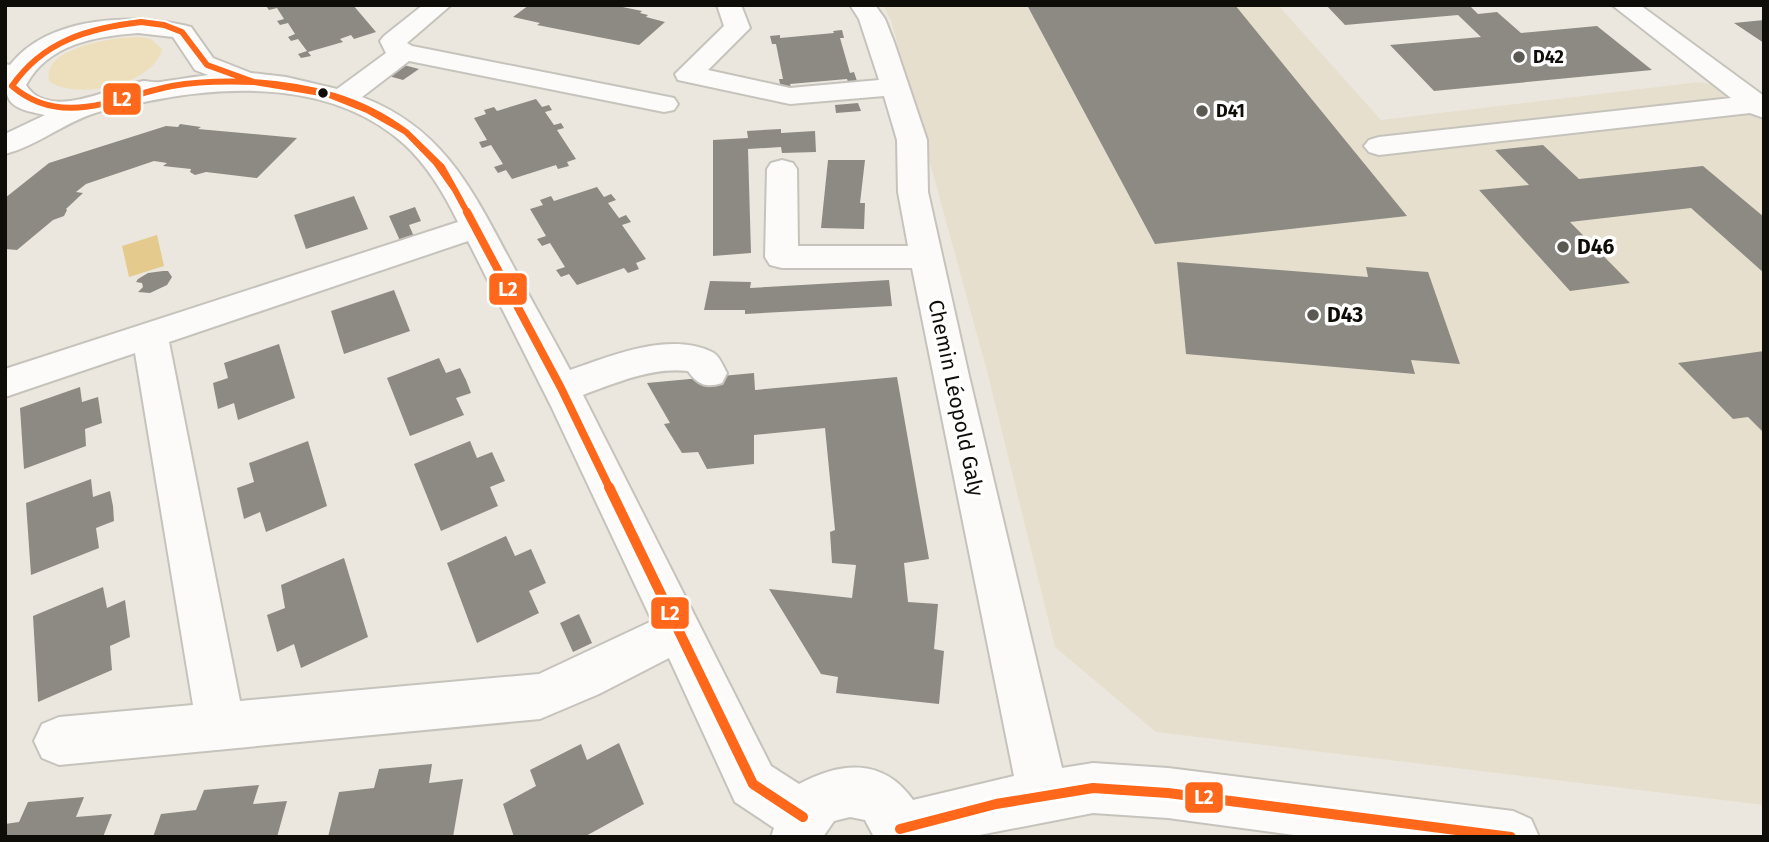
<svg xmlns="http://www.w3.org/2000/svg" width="1769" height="842" font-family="'Fira Sans',sans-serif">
<rect width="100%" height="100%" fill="#ebe7de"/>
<path fill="#e6dfce" d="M883 5H1278L1381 120 1699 82 1755 92 1764 99V805L1156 732 1055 647 988 375 891 20Z"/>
<path fill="#eddfbc" d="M140 37 151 39 162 49C154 85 77 100 50 82 37 48 118 36 140 37Z"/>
<path fill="#e4ca8c" d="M157 235 164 266 129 277 122 246Z"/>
<path fill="#8c8a83" d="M353 5 376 32 354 39 351 35 340 39 343 42 308 52 311 56 301 58 298 54 307 51 298 39 291 41 288 37 295 34 288 23 280 25 277 21 284 19 277 8 269 10 266 6Z
M529 5H613L642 11 640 13 648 15 646 17 665 22 639 45 537 25 540 23 513 17Z
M1027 5H1235L1407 216 1155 244Z
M1326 5H1469L1478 14 1497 12 1521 33 1597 26 1652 70 1434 91 1390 45 1481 37 1458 15 1345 25Z
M1764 20V43L1734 23Z
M842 30 844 38H840L850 73 854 72 857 81 848 82 847 79 790 84 791 87 781 88 779 79H783L776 44H772L770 36 780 35V38L834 33 833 31Z
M400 64 419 69 403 80 385 75Z
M536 99 542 107 549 105 552 110 545 112 554 125 561 123 564 128 557 130 576 159 567 162 569 166 558 169 556 165 512 179 506 170 498 173 494 167 503 164 491 145 482 148 479 142 487 140 474 118 486 114 484 110 494 107 497 111Z
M858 103 861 111 836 113 835 105Z
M180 124 201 127 198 129 297 138 257 178 206 172 195 175 190 172 191 169 163 166 167 163 154 161 86 184 76 192 83 193 66 209 67 210 64 216 53 220 17 250 5 249V198L49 163 166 126 178 127Z
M781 129V133L815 131 816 152 782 153 781 147 748 149 751 253 713 256V140L748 138 747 131Z
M1543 145 1579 179 1703 166 1764 217V273L1691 208 1570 222 1630 283 1570 291 1479 190 1529 185 1495 150Z
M828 160H865L860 203H865L864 229 821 228Z
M597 187 604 197 611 194 616 200 608 203 619 218 626 215 631 222 622 225 646 259 636 263 639 269 628 273 624 268 577 285 569 274 561 277 556 270 565 267 550 243 542 246 537 239 546 236 530 209 543 205 540 200 551 196 554 201Z
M354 196 368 229 306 249 294 215Z
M415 207 421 221 409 225 415 239 401 243 389 216Z
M1177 262 1368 277 1366 267 1428 272 1460 364 1411 360 1415 374 1186 354Z
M163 271H168L172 277 167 285 150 293 138 292 143 287 142 283 136 282 138 279 148 273Z
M889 280 892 306 745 314V310H704L710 281 751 282 750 288Z
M394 290 410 331 344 354 331 311Z
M279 344 295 398 238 420 234 403 218 409 213 383 228 378 224 363Z
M1764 351V433L1748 417 1733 419 1678 363Z
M439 358 446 373 460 368 466 380 471 393 456 398 464 415 410 436 387 378Z
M754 373 755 390 897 377 929 559 904 563 908 602 938 604 934 649 944 651 939 704 836 693 838 677 821 674 769 589 852 598 856 565 832 563 830 532 835 530 825 428 754 435V464L707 469 698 452 682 453 664 424 670 423 647 383Z
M80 387 82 402 98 397 102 423 85 429 86 446 24 469 20 408Z
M308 441 327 506 266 532 260 512 244 519 237 488 254 482 249 463Z
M470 441 477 458 492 452 505 481 490 487 498 506 441 531 414 464Z
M91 479 93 497 110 491 113 506 114 521 96 528 99 548 31 575 26 503Z
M506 536 515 556 531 549 546 583 529 591 539 613 477 643 447 563Z
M344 558 368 637 301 668 294 644 277 652 267 615 285 608 281 585Z
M103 587 107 608 125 600 130 637 110 646 112 670 38 702 33 616Z
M579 614 592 643 573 652 560 623Z
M619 743 644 804 584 837H514L503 804 536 786 530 770 581 744 587 760Z
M432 764 429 783 463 779 453 837H328L339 792 374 788 379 769Z
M259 785 253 804 287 801 277 837H153L161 814 196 810 204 790Z
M84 797 76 817 112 814 103 837H5V824L19 822 28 802Z"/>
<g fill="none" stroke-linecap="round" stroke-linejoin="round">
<defs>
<path id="minor" d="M423 5H451L407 43 412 46 664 96 674 98 678 104 674 110 664 112 409 61 362 97C443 128 472 189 511 262 530 298 551 334 570 370 611 356 669 331 712 352 719 355 723 366 727 373L722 383C706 388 698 385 688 371 653 367 615 383 583 395L771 766 799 784C840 762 883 757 913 800L1014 776 912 268H782L770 265 765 257 767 169 771 163 782 160 793 163 797 169 798 246H908L898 192 897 140 884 96 790 104 678 80 675 74 724 26 717 5H741L750 28 708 70 790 88 879 80 859 19 850 5H875L885 19 894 42 927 140 928 192 969 376 1062 768 1093 763 1168 768 1513 811 1531 819 1539 837H1309L1168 818 1093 813 969 837H874L865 820 850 817 834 821 823 837H771L774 828 735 802 669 658 599 694 540 719 59 765 42 758 34 741 42 724 59 717 193 705 135 353 5 397V369L458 222C444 194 428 166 404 144 334 81 230 84 144 102 127 105 109 108 92 114 63 124 36 146 5 154V134L45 115C6 107 5 103 5 64L10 65C49 15 136 13 191 27L213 58 251 73 286 77 337 89 386 53 380 41 384 36ZM138 33 173 37 195 70 208 75C192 77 176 80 160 82 154 83 149 81 144 81 114 85 49 123 26 85 48 44 96 36 138 33ZM468 241 551 406 652 621 539 674 240 701 169 342Z
M1612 5H1640L1764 96V118L1750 113 1379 155 1369 152 1364 146 1369 140 1379 137 1731 98Z"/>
</defs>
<use href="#minor" stroke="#c6c3bc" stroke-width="4"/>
<use href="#minor" fill="#fcfbfa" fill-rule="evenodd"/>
<defs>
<path id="bus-1-far2" d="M141 22 164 25 182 32 207 65 254 82C227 81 199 81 172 86 116 97 62 129 12 86 43 41 89 28 141 22Z
M254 82C310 86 361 98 406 132
M254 82 327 94 367 110 406 132
M406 132 442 167 455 190
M406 132 436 163 455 190
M455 190 468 214
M455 190 468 214"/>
<path id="bus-1-far1" d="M467 212 561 388
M467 212 561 388
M561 388 610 489"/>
<path id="bus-1" d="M609 487 753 784 803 817
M900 829 996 804 1093 788 1168 793 1511 837"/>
</defs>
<use href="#bus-1-far2" stroke="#fff" stroke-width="10"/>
<use href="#bus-1-far1" stroke="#fff" stroke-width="13"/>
<use href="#bus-1" stroke="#fff" stroke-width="16"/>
<use href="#bus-1-far2" stroke="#ff671b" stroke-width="6"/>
<use href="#bus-1-far1" stroke="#ff671b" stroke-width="8"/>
<use href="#bus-1" stroke="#ff671b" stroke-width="10"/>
</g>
<g fill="#5c5953" stroke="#fff" stroke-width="2.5">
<circle cx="1519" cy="57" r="7"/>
<circle cx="1202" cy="111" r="7"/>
<circle cx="1563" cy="247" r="7"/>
<circle cx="1313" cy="315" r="7"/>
</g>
<circle fill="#0f0d08" stroke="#fff" stroke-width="2.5" cx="323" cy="93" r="6"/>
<g text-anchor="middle" stroke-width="7" stroke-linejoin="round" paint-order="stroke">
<g font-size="18" font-weight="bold" fill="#0f0d08" stroke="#fff" text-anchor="start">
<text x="1533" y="63">D42</text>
<text x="1216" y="117">D41</text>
</g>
<g font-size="21" font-weight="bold" fill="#0f0d08" stroke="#fff" text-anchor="start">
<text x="1577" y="254">D46</text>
<text x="1327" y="322">D43</text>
</g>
<g font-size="21" fill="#0f0d08" stroke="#fff">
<text transform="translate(956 398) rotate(78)" y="7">Chemin Léopold Galy</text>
</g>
</g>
<g stroke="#fff" stroke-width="2.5">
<rect x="102" y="82" width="40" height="34" rx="7" fill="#ff671b"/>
<rect x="488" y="272" width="40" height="34" rx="7" fill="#ff671b"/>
<rect x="650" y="596" width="40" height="34" rx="7" fill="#ff671b"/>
<rect x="1184" y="781" width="40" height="33" rx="7" fill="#ff671b"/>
</g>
<g font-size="19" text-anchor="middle" font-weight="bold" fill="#fff">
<text x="122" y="106">L2</text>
<text x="508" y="296">L2</text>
<text x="670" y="620">L2</text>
<text x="1204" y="804">L2</text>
</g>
<rect width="1769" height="842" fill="none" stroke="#0f0d08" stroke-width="14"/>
</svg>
